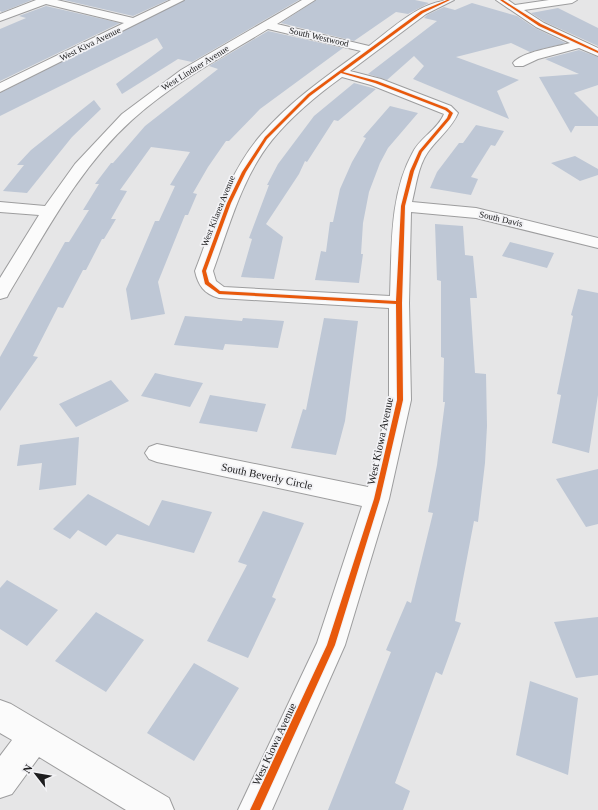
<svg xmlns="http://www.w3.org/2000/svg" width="598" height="810" font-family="Georgia,serif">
<rect width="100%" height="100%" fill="#e6e6e7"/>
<path fill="#bec7d5" d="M0 0H32L2 12 0 11Z
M64 0H168L133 16Z
M185 0H299L192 62 178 59 122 94 116 84 163 48 157 38 0 116V93Z
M316 0H415L429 3 408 14 396 12 354 41 281 23Z
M472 3 517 16 535 28 566 43 530 52 511 43 456 57 519 80 497 91 509 119 413 79 424 66 414 56 387 80 368 74 437 21 424 18 427 15 444 7 455 10Z
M46 6 120 23 0 81V29L26 18 19 16Z
M558 8 598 28V46L545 22 531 13Z
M268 31 343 48 260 109 229 141H226L208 167 193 193 197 194 188 215H185L158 282 165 314 131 320 126 289 155 221H159L175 186 170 185 190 152 151 147 120 190 127 191 111 219H116L104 239H102L86 270H83L63 308 58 307 33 356 38 357 0 411V357L65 242H69L89 210H83L99 184H95L111 163H113L145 126 218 69 209 66Z
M579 50 598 57V85L574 93 598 117V126H575L571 133 539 77 579 74 545 59Z
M354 83 376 89 338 121 334 120 307 162 305 161 299 174 266 224 283 237 274 279 241 277 252 239 249 238 269 185H267L278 164 314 116Z
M94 100 101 109 72 137 27 193 3 191 24 165H17L31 150Z
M390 106 418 113 388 148 380 163 369 192 363 223 361 254H363L359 283 315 280 321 251 326 252 330 222H333L340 189 352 162 366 138 363 137Z
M476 125 504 131 495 146 491 145 471 177 478 179 471 195 430 188 437 172 459 143H463Z
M575 156 598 169V175L580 181 551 163Z
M435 224 463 226 465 255 473 256 477 298H470L475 373 486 374 487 426 485 463 478 522 474 521 455 621 461 623 442 675 436 672 395 783 410 791 403 810H328L391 652 386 650 407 601 411 603 433 513 428 512 437 465 445 402H443L444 358 441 357V281L437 280Z
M510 242 554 253 547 268 502 256Z
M578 289 598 293V395L589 453 552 443 561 395 557 394 573 316 571 315Z
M185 316 242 321 243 318 284 321 278 348 225 344 223 350 174 345Z
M324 318 358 321 345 421 336 455 291 448 303 409 306 410Z
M155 373 168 376 203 383 190 407 141 396Z
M111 380 129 401 76 427 59 404Z
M210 395 266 404 257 432 199 423Z
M79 437 76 485 39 490 42 463 17 466 20 445Z
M598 469V524L586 527 556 479Z
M88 494 149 526 162 500 212 512 194 553 117 534 106 546 78 530 70 539 53 529Z
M263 511 304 523 272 597 276 599 248 658 207 641 247 565 238 562Z
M7 580 58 610 27 646 0 629V588Z
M96 612 144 640 106 692 55 661Z
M598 617V675L576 678 554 622Z
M194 663 239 688 194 761 147 733Z
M530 681 578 698 568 775 516 755Z"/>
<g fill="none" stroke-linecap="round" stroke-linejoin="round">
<defs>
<path id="minor" d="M36 0H57L133 18 171 0H184L0 92V83L124 23 46 4 0 21V14Z
M302 0H315L277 24 369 46C394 27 421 0 454 0L426 14 350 71 381 79 451 106 458 113C452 128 437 139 428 152 418 166 416 186 412 202L476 208 598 238V248L476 218 411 212 409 303 411 400 389 499 345 645 272 810H238L317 643 362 506 157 462 149 459 145 453 149 447 157 444 368 487 389 400V308L219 298C204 294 198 285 195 271 213 225 228 173 261 135 290 101 326 77 361 51L268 29C222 57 173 83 132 120 79 168 46 232 9 293L7 297 0 299V278L39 215 0 212V202L45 206 75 164 122 114 181 70ZM342 77 371 85 444 114C438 129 420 138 413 152 389 195 392 249 390 296L224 287 216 281 213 271C229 227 242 177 272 140 292 116 317 95 342 77Z
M496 0H508L515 5 549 0H577L572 3 524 10 544 23 598 48V56L579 48 538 59 523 66H515L513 63C521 52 556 47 570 43L536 27Z
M0 700 11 704 169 798 174 810H126L39 757 12 794 0 798V756L12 740 0 733Z"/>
</defs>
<use href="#minor" stroke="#9d9d9e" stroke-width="2"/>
<use href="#minor" fill="#fbfbfb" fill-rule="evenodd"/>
<defs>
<path id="cycleway" d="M447 0H450L423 13 343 72 377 81 447 108 453 113 450 119 422 152 414 171 405 206 402 303 403 400 380 499 335 645 260 810H250L327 645 374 499 397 400 396 304 219 294 205 284 202 271 227 203 242 172 265 137 308 94 421 11ZM341 73 375 83 445 110 449 113 447 118 419 151 410 171 401 206 396 301 220 291 209 282 206 271 231 203 246 172 267 139 310 96Z
M500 0H503L541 24 598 51V53L539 26Z"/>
</defs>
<use href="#cycleway" stroke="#f2f2f5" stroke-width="2"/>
<use href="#cycleway" fill="#e8590c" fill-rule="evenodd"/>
</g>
<g text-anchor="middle" stroke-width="3.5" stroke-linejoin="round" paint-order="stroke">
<g font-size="9" fill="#1d1d1e" stroke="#f2f2f5">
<text transform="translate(319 37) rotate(13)" y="3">South Westwood</text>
<text transform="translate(90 44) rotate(-26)" y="3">West Kiva Avenue</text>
<text transform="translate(195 68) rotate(-32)" y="3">West Lindner Avenue</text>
<text transform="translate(218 211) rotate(-68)" y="3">West Kilarea Avenue</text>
<text transform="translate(501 219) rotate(13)" y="3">South Davis</text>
</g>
<g font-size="11" fill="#1d1d1e" stroke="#f2f2f5">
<text transform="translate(380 441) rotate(-78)" y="4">West Kiowa Avenue</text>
<text transform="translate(267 476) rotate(12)" y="4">South Beverly Circle</text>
<text transform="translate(274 744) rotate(-65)" y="4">West Kiowa Avenue</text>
</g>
</g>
<g transform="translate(36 774) rotate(301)" stroke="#f2f2f5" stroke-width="3" paint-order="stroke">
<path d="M0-3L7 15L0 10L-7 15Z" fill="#1d1d1e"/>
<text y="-6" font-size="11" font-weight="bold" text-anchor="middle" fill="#1d1d1e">N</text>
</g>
</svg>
